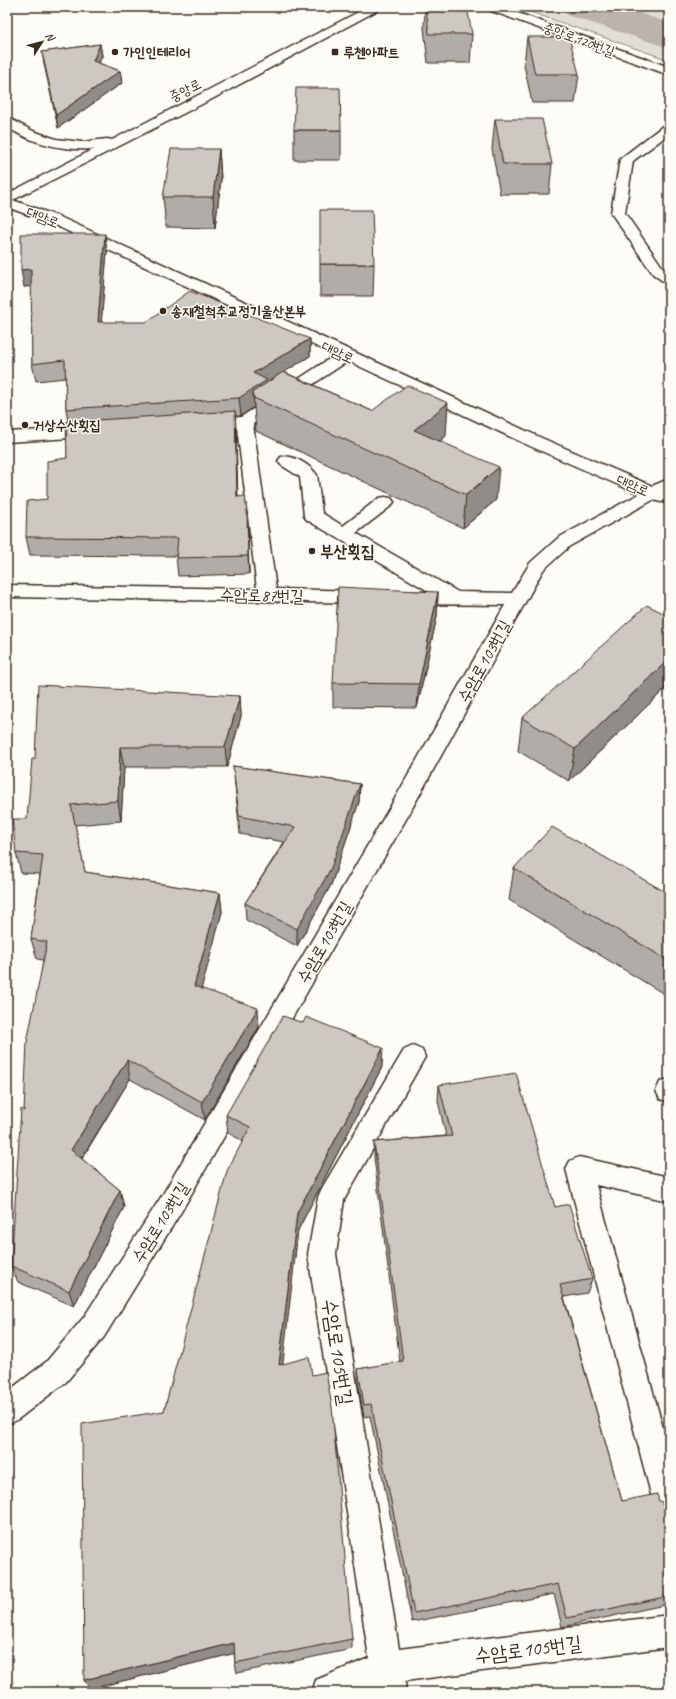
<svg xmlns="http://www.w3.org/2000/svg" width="676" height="1699" font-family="Caveat,'Poor Story',sans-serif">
<rect width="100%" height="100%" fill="#fdfcf7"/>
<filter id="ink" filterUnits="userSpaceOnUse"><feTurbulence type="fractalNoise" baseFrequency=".025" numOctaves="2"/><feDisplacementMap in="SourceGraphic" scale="8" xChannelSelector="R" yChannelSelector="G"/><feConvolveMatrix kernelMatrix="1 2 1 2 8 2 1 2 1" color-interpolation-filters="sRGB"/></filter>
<g filter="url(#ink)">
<path fill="#e1ded7" stroke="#8e847a" d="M516 7H654L669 12V60Z"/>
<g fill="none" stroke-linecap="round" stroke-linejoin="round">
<path fill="#bbb4ad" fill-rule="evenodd" d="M561 7H621L669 23V48L567 15Z"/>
<defs>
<path id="minor" d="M484 7H501L669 67V75L486 9Z
M669 124V134L633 161 625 213 663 268 669 272V283L664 282 653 274 611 213 620 159 664 125Z
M7 198 60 217 544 439 652 486 669 479V491L666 493 669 496 667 501 661 502 653 500 570 546 543 570 409 814 181 1212 104 1337 66 1382 17 1420 7 1425V1392L46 1362 84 1317 163 1194 393 802 505 605 408 604 401 602 399 598 401 594 408 592H430L307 520 304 516 300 477 281 465 278 461 281 457C293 454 310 465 317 475L322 513 343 526 379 498 385 497 391 498 394 502 391 506 356 533 458 592 512 593 530 563 558 538 639 494 532 447 348 361 253 424 276 589 368 591 375 593 377 597 375 601 368 603 7 597V585L257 589 237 428 205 430 199 429 197 425 199 421 241 417 335 355 50 223 7 207Z
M97 427 103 428 105 432 103 436 7 442V432Z
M413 1046 422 1050 425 1057 344 1200 336 1254 399 1649 669 1615V1647L405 1681 406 1692H374L373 1689 367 1692H312L316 1680 369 1658 308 1254 318 1197 322 1188 404 1050Z
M669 1079V1102L660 1099 656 1091 660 1082Z
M579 1157 669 1177V1201L596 1185 669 1450V1521L658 1517 654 1506 566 1169 570 1161Z"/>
<path id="major" d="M368 7H382L380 9 214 98 7 203V194L94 149C64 151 32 144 7 127V117L33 131 56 139 82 142 107 139 112 140Z"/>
</defs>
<use href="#minor" stroke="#3b2a1e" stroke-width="3"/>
<use href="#major" stroke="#3b2a1e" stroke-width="3"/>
<use href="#minor" fill="#fdfcf7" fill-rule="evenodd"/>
<use href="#major" fill="#fdfcf7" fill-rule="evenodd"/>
</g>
<path fill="#b0aca7" stroke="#3b2a1e" d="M425 7H426L472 34 470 63H428L424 28Z
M527 37 579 74 575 103H532L524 65Z
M100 44 102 56 99 63 120 71 122 83 58 128 44 64 42 52Z
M495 119 552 164 549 194H500L492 149Z
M294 130H341V160H294Z
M219 149 221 179 215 228 166 227 163 197Z
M107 251 101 322 310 339V356L284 372 372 411 446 436 440 441 496 500 463 528 256 431 254 407 241 416H235L238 497 247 512 249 574 178 576 176 556 30 555 26 537 47 499 67 458 68 422 66 409V378L36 381 32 364V286L24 287Z
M320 264H374L373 296H320Z
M438 592 437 616 417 708 333 707V683Z
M669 616V685L569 781 518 751 522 718Z
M240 696 241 716 227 767H124L121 821 75 825 85 872 220 893 222 912 201 989 259 1027 205 1120 130 1079 82 1159 120 1190 124 1207 74 1306 18 1282 11 1266 24 1111 43 960 37 959 31 939 40 874 21 873 16 853 27 819 35 759Z
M233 766 360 784 359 802 331 885 297 946 246 920 245 903 284 842 240 834Z
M514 868 669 894V997L509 900Z
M382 1067 298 1230 282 1364 352 1639V1649L237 1673 235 1663 234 1653 90 1689 84 1680 164 1411 243 1141 228 1133 226 1115Z
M439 1085 555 1207 592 1279 587 1293 564 1297 622 1501H659L664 1508 669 1509V1604L562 1627 554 1594 412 1622 370 1416 364 1417 358 1382V1369L400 1362 374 1158V1142L446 1136 438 1101Z
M669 1297V1309L667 1301Z"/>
<path fill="#908c88" stroke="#3b2a1e" d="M100 44 102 56 94 74 93 61Z
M120 71 122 83 58 128 56 115Z
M219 149 221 179 215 228 213 197Z
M105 234 107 251 100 339 98 322Z
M31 269 34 286 24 287 21 270Z
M310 339V356L253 392 254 407 241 416 239 398 253 373Z
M448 403 446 436 412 462 414 430Z
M235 411 236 429 238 515 237 497Z
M499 467 496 500 463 528 466 495Z
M247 512 248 530 249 574 248 556Z
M438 592 437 616 417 708 419 684Z
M669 659V685L569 781 575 749Z
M240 696 241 716 227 767 225 747Z
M120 747 124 767 121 821 118 801Z
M360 784 359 802 331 885 297 946V929Z
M220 893 222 912 197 1005 194 986Z
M258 1008 259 1027 205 1120 202 1102Z
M383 1048 382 1067 298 1230 281 1380 279 1365 297 1213Z
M127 1060 130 1079 76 1167 71 1150Z
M120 1190 124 1207 74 1306 69 1291Z
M234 1643 236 1653 90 1689 84 1680Z"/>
<path fill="#cdc8c2" stroke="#3b2a1e" d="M426 7H467L472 34H429Z
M527 37H569L579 74H535Z
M100 44 93 61 120 71 56 115 42 52Z
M296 88H340L341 130H294Z
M495 119H542L552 164H503Z
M171 149H219L213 197H163Z
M320 210H372L374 264H320Z
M21 234H105L98 322H146L190 291 310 339 253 373 267 380 239 398 66 409 65 360 32 364 31 269 21 270Z
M283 372 372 411 407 385 448 403 414 430 499 467 466 495 254 398 253 392Z
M235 411 237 497 245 496 247 512 248 556 176 558 178 538 26 537 27 501 47 499V461L67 458 66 422Z
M338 587 438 592 419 684 333 683Z
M647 605 669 616V659L575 749 522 718Z
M38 685 240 696 225 747H120L118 801 71 805 85 872 220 893 194 986 258 1008 202 1102 127 1060 71 1150 120 1190 69 1291 11 1266 21 1109 24 1111 27 1042 47 942 31 939 43 855 16 853 12 819H27L32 759H35Z
M233 766 360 784 331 868 297 929 245 903 295 827 239 816Z
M552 827 669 894V961L514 868Z
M283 1016 303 1023 306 1017 383 1048 297 1213 279 1365 309 1357 312 1375 326 1372 332 1407 352 1639 235 1663 234 1643 84 1680 82 1424 164 1411 227 1171 250 1127 226 1115Z
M516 1073 555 1207 569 1204 592 1279 560 1285 622 1501 657 1494 659 1501H661L664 1508 669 1509V1596L567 1618 558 1584 414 1613 371 1404 364 1405 358 1369 403 1361 374 1142 452 1136 439 1085Z"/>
</g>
<g fill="#3b2a1e" stroke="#fdfcf7" stroke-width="1.5">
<circle cx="115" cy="52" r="4"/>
<rect x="331" y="48" width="8" height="8" rx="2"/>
<circle cx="163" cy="311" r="4"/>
<circle cx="25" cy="425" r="4"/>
<circle cx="312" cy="551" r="4"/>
</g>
<g text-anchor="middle" stroke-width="3" stroke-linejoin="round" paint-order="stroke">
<g font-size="14" fill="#3b2a1e" stroke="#fdfcf7">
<text transform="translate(579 39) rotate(20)" y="5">중앙로120번길</text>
<text transform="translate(185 90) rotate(-27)" y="5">중앙로</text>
<text transform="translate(43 217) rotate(22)" y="5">대암로</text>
<text transform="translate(338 352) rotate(25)" y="5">대암로</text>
<text transform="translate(633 485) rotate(24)" y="5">대암로</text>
</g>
<g font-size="14" font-weight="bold" fill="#3b2a1e" stroke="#fdfcf7" text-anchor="start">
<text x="123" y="57">가인인테리어</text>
<text x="343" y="57">루첸아파트</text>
<text x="171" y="316">송재철척추교정기울산본부</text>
<text x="33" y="430">거상수산횟집</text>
</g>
<g font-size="17" font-weight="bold" fill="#3b2a1e" stroke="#fdfcf7" text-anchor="start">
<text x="320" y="557">부산횟집</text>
</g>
<g font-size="17" fill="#3b2a1e" stroke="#fdfcf7">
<text transform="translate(262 595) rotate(1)" y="6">수암로87번길</text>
<text transform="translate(484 661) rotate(-61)" y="6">수암로103번길</text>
<text transform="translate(324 942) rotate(-60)" y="6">수암로103번길</text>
<text transform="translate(160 1222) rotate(-58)" y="6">수암로103번길</text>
</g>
<g font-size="20" fill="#3b2a1e" stroke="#fdfcf7">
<text transform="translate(338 1352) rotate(81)" y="7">수암로105번길</text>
<text transform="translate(528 1649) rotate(-7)" y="7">수암로105번길</text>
</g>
</g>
<rect width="676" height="1699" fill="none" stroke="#fdfcf7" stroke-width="24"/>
<rect x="12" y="12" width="652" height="1675" fill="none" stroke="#3b2a1e" stroke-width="1.5" filter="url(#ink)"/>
<g transform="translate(42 42) rotate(54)" stroke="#fdfcf7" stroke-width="3" paint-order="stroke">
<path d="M0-3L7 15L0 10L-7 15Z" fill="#3b2a1e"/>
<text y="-6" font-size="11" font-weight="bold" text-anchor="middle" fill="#3b2a1e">N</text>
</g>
</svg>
